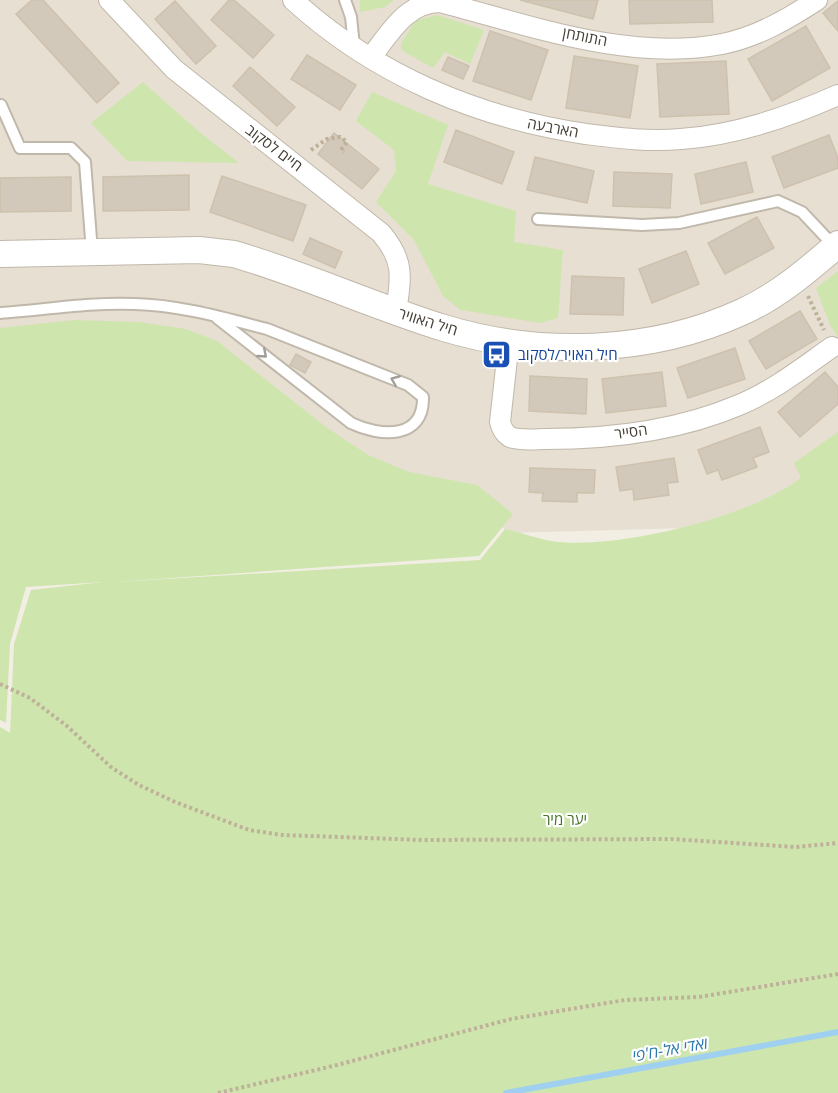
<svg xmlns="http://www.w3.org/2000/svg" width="838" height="1093" font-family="'Open Sans',Heebo,sans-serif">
<rect width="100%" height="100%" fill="#f2eee4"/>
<path fill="#e6dfd2" d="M0 0H838V441L757 526 508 533 469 492 386 474 0 334Z"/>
<path fill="#cee6ad" d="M360 0H394L385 7 360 12Z
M437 15 484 30 470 64 445 52 433 68 401 50V44L415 21Z
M143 82 198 131 239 163 127 161 91 123Z
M372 92 448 125 428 184 516 211 514 242 563 250 558 318 540 323 461 310 443 296 414 240 376 202 396 171 394 150 356 121Z
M838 271V337L830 325 816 288Z
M74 320 139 322 186 329 217 341 326 427 368 455 409 472 477 485 513 514 479 556 116 582 480 560 505 529C523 533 541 540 559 542 623 548 750 517 801 478L794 463 838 432V1093H0V727L10 733 14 644 31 590 103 582 26 587 10 644 6 723 0 720V328Z"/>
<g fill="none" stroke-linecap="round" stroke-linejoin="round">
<path stroke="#a0d0ef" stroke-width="6" d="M506 1093 838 1032"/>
</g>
<path fill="#d3c9ba" stroke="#cec1ad" stroke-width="1.5" d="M32 0H43L119 83 97 103 16 14Z
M229 0H234L274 35 253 58 211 20Z
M520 0H598L593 19Z
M629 0H712L713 22 630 24Z
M175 1 216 46 196 64 155 19Z
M838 1V31L823 13Z
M806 26 830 68 772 101 748 59Z
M490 31 548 50 531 100 473 81Z
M307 55 356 85 340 110 291 79Z
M574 56 638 66 630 118 566 108Z
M448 57 469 66 463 79 442 70Z
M726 61 729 114 660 117 657 64Z
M250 67 295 107 277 126 233 86Z
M456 130 514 152 502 184 444 162Z
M334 133 379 169 362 189 318 154Z
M829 135 838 158V168L784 188 772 157Z
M535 157 594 171 587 203 527 190Z
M746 162 753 192 701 204 695 174Z
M614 172 672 174 670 208 613 206Z
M189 175V210L103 211V177Z
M222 176 306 205 293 241 210 212Z
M71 177V211L0 212V178Z
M757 217 774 248 725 274 708 243Z
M310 238 342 252 335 268 303 254Z
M686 251 699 284 652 303 639 269Z
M572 276 624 278 623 315 570 314Z
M800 311 817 339 766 369 749 341Z
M735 348 745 379 688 398 677 368Z
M296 354 311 362 305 373 290 365Z
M662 372 666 406 606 413 602 379Z
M825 372 838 387V404L800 437 778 412Z
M530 376 587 379 586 414 529 411Z
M760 427 769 452 753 458 757 467 722 480 718 470 707 474 698 450Z
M674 458 678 482 667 483 669 495 634 500 633 489 620 491 616 467Z
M530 468 595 470 594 493H577V502L542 501 543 493 529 492Z"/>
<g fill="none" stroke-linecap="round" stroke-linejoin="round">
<defs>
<path id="service" d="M345 0 351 17 354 46
M1 105 20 148H71L85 162 92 252
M538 219 642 225 679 223 778 201 802 212 835 247
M0 313C45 310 89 302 135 304 179 305 224 318 267 329L408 385 423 397C424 440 380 437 351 423L217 318"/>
<path id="minor" d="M109 0 174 69 381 233C405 261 401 278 396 312
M293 0C375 75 478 118 586 134 618 138 649 142 681 139 736 135 788 117 838 95
M371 57C390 33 407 2 440 2 529 25 629 62 722 44 757 37 788 19 817 0
M509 341 500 422C502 429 504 433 510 437 520 441 536 439 546 439 611 439 680 430 739 405 773 391 802 368 832 347"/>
<path id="tertiary" d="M0 254 199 250 234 254C306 275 373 306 444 328 540 357 650 354 742 312 778 296 809 269 838 244"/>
</defs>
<use href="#service" stroke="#c0b8aa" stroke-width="14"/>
<use href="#minor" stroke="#c0b8aa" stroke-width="22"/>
<use href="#tertiary" stroke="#c0b8aa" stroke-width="28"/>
<path stroke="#bfb199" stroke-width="4" stroke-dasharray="3 3" stroke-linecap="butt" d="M311 150 327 139 340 137 347 142 341 150 344 152
M808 296 824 330
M0 684 30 698 67 726 112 768 139 785 175 802 249 830 282 835 423 840 671 839 796 847 838 843
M218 1093 337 1065 511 1019 625 1000 699 997 838 974"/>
<use href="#service" stroke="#fff" stroke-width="10"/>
<use href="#minor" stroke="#fff" stroke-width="20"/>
<use href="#tertiary" stroke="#fff" stroke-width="26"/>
</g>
<defs><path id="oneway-chevron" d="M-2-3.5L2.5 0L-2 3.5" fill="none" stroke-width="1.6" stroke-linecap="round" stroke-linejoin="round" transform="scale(1.5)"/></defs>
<g stroke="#a29e9a">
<use href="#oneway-chevron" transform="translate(263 354) rotate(41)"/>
<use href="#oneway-chevron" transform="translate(395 380) rotate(-158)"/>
</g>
<defs>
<symbol id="bus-square" viewBox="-11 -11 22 22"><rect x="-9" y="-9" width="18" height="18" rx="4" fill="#1a4fb4" stroke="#fff"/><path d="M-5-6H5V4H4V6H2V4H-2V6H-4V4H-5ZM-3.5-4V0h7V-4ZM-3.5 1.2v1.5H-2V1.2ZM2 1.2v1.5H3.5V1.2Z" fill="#fff"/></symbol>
</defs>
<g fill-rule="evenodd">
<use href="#bus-square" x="480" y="338" width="33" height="33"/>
</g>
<g text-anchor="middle" stroke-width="4.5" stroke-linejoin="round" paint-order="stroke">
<g font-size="15" fill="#443e34" stroke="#fff">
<text transform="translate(585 37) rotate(11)" y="5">התותחן</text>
<text transform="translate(553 128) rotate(11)" y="5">הארבעה</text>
<text transform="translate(274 148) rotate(37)" y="5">חיים לסקוב</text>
<text transform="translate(428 322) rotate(17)" y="5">חיל האוויר</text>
<text transform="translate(631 432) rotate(-8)" y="5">הסייר</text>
</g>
<g font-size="15" fill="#164399" stroke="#fff" text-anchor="start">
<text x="518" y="360">חיל האויר/לסקוב</text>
</g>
<g font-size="15" fill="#477528" stroke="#fff">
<text x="565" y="825">יער מיר</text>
</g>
<g font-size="16" font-style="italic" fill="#2f7bae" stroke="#fff">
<text transform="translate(670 1049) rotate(-10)" y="6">ואדי אל-ח'פי</text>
</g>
</g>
</svg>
